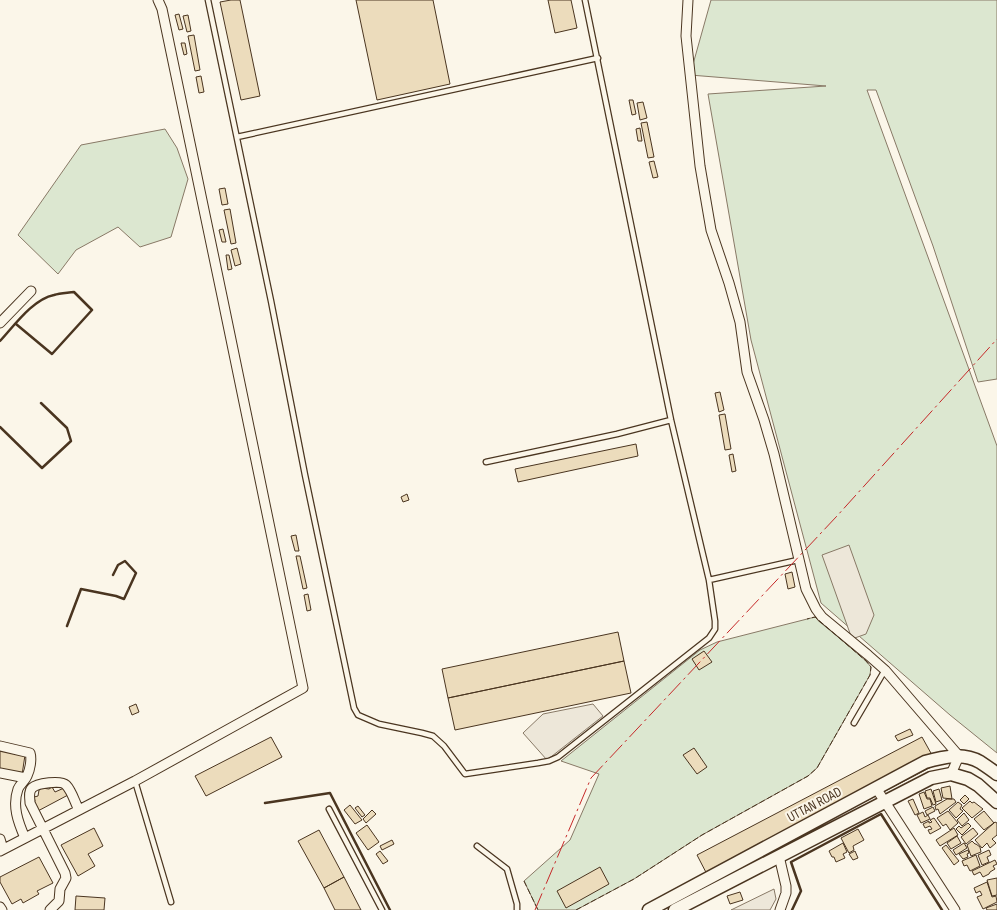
<svg xmlns="http://www.w3.org/2000/svg" width="997" height="910" font-family="'Sofia Sans Condensed',sans-serif">
<rect width="100%" height="100%" fill="#fbf6e9"/>
<path fill="#dce7d0" stroke="#887966" d="M711 0H997V379L978 382 933 246 876 90H867L997 446V753L950 715 821 603 751 340 708 94 826 86 690 75Z
M165 129 177 148 188 179 171 237 140 247 118 227 76 250 58 274 18 235 81 145Z
M815 617 866 661 871 667 870 675 817 768 808 776 702 835 634 879 576 910H538L524 881 570 840 599 774 561 761 700 650 717 642Z"/>
<path fill="#ede7d9" stroke="#887966" d="M849 545 874 615 866 634 852 639 822 555Z
M593 704 603 716 547 760 523 733 543 714Z
M774 889 776 899 770 910H731Z"/>
<path fill="#ecdcbc" stroke="#4a3520" d="M231 0H240L260 96 241 100 220 2Z
M356 0H433L450 84 377 100Z
M548 0H571L577 28 555 33Z
M179 14 183 29 179 30 175 15Z
M188 15 191 31 187 32 183 16Z
M194 35 200 70 195 71 188 36Z
M181 43H185L187 54 184 55Z
M201 76 204 92 199 93 196 77Z
M629 100H633L636 114 632 115Z
M643 102 647 118 640 120 637 103Z
M647 122 654 157 648 158 641 123Z
M640 128 642 141H638L636 129Z
M654 161 658 177 653 178 649 162Z
M225 188 228 204 222 205 219 189Z
M230 209 236 243 231 244 224 210Z
M223 229 226 242H222L219 230Z
M237 248 241 264 235 266 231 250Z
M226 255H229L232 269 228 270Z
M720 392 724 410 719 412 715 393Z
M725 414 731 449 725 450 719 415Z
M636 444 638 456 518 482 515 469Z
M733 454 736 471 732 472 729 455Z
M407 494 409 500 403 502 401 497Z
M296 535 299 551H295L291 536Z
M296 556H300L307 588 303 589Z
M792 572 795 587 788 589 785 574Z
M308 594 311 610 307 611 304 595Z
M618 632 624 661 448 698 442 669Z
M704 651 712 662 699 670 692 659Z
M624 661 631 693 455 730 448 698Z
M136 704 139 712 132 715 129 707Z
M910 729 913 735 898 741 895 736Z
M271 737 282 757 206 796 195 776Z
M922 737 937 764 711 882 697 855Z
M694 748 707 767 697 774 683 755Z
M0 750 25 755 22 775 0 770Z
M950 786 952 799 943 798 941 788Z
M52 787 55 792 64 788 68 795 36 812 33 805 35 801 34 797 38 796 39 790 42 788 49 789Z
M931 789 936 804 933 805 930 798H927L925 791Z
M939 789 942 800 936 802 933 791Z
M924 792 927 799H930L932 806 924 809 919 794Z
M965 795 969 799 964 804 960 800Z
M913 799 919 813 915 815 908 801Z
M947 799H954L956 802 940 814 938 809 936 810 935 806Z
M970 801 972 803 974 802 983 809 972 818 962 808Z
M958 802 962 805 960 809 963 811 956 818 949 810Z
M350 805 362 820 355 824 344 810Z
M358 806 365 815 362 817 355 808Z
M933 807 935 811 927 815 925 811Z
M372 810 376 814 366 823 363 819Z
M948 811 958 823 950 830 946 824 943 826 937 818Z
M984 811 994 823 984 830 974 819Z
M923 812 925 817 928 815 930 819 921 823 917 815Z
M964 813 969 820 962 826 957 820Z
M934 818 941 828 930 834 928 830 932 829 930 826 925 828 923 824 929 821V823L932 822 930 820Z
M995 822 997 823V835L992 839 996 843 990 848 987 843 982 848 975 840Z
M968 823 971 826 962 835 956 829 959 826 961 828Z
M367 825 379 842 368 850 356 833Z
M94 828 103 846 88 854 95 866 78 876 61 845Z
M954 828 958 835 940 846 936 840Z
M973 828 978 834 966 844 961 837Z
M858 829 864 840 853 846 854 850 849 853 841 838Z
M319 830 344 877 324 888 298 841Z
M957 836 961 843 951 849 947 843Z
M392 840 394 844 382 850 380 846Z
M972 841 975 844H976L980 847 981 852 971 856 967 845Z
M843 843 847 852 843 854 845 858 836 862 834 857H832L829 851Z
M964 843 967 848 956 855 953 850Z
M946 845 959 861 954 865 942 848Z
M968 850 969 853 967 854 968 857 963 859 959 854Z
M989 850 991 855 987 857 989 862 982 865 978 855Z
M380 851 388 861 383 864 376 854Z
M855 851 858 858 853 860 849 854Z
M976 855 980 866 970 871 967 865 964 866 962 861Z
M39 857 53 883 37 891 39 894 23 903 21 899 12 904 0 882V877Z
M995 860 997 864 993 866 995 869 990 872 989 874 983 877 980 872 974 875 972 871Z
M600 867 609 884 566 908 557 891Z
M344 877 361 910H335L324 888Z
M997 878V895L992 896 987 880Z
M987 882 992 897 996 896 997 902 983 909 977 897 982 895 980 891 976 893 974 888Z
M740 892 743 900 730 904 727 896Z
M76 896 105 898 104 910H75Z
M997 904V910H987L986 908Z"/>
<g fill="none" stroke-linecap="round" stroke-linejoin="round">
<defs>
<path id="service" d="M208 0 271 301 305 475 354 708 358 715 379 724 422 733 433 736 444 746 465 774 538 763 549 761 558 757 709 638 715 629V621L709 580 671 420 585 0
M237 137 598 58
M486 462 617 434 671 420
M709 580 798 560
M854 723 885 670
M135 781 171 902
M329 809 382 910
M477 846 507 869 517 904V910"/>
<path id="minor" d="M688 0 686 36 700 166 711 230 729 283 740 322 747 372 764 420 774 454 806 589 816 609 822 617 868 655 885 670 959 756 951 774
M0 323 31 291
M0 746 30 753C32 759 30 770 27 776 25 781 20 784 18 789 12 806 18 822 25 838
M0 773 26 778
M876 788 955 910
M0 839 3 849
M0 851 135 781 303 688C256 462 210 235 162 9L158 0
M779 856 786 886V893L780 910
M0 907 2 910
M50 910 59 901 60 889 66 878 65 873 30 803C30 798 28 792 32 788 37 783 61 780 66 785 72 791 75 803 79 810"/>
<path id="secondary" d="M649 910 925 762C943 757 963 752 980 762 986 766 992 770 997 774
M675 910 931 778 951 774 968 779 978 785 997 802"/>
</defs>
<use href="#service" stroke="#4a3520" stroke-width="7"/>
<use href="#minor" stroke="#4a3520" stroke-width="11"/>
<use href="#secondary" stroke="#4a3520" stroke-width="15"/>
<use href="#service" stroke="#fbf6e9" stroke-width="4.5"/>
<use href="#minor" stroke="#fbf6e9" stroke-width="9"/>
<use href="#secondary" stroke="#fbf6e9" stroke-width="12"/>
<path stroke="#4a3520" stroke-width="1" stroke-dasharray="6 2.5" stroke-linecap="butt" d="M524 881 538 910
M576 910 634 879 702 835 808 776 817 768 870 675 871 667 866 661 815 617 807 619"/>
<path stroke="#4a3520" stroke-width="2.5" d="M0 341C14 326 33 299 54 295 60 293 67 293 74 292L92 310 52 354 16 324
M0 427 42 468 71 441 67 428 41 403
M67 626 81 589 116 596 124 599 136 573 125 561 118 565 113 575
M265 803 330 793 390 910
M792 910 801 891 791 862 881 814 942 910"/>
<path stroke="#c62828" stroke-width="1" stroke-dasharray="18 4 2.5 4" stroke-linecap="butt" d="M535 910 591 778 837 516 997 339"/>
</g>
<g text-anchor="middle" stroke-width="4" stroke-linejoin="round" paint-order="stroke">
<g font-size="14" fill="#4a3520" stroke="#fbf6e9">
<text transform="translate(814 804) rotate(-28)" y="5">UTTAN ROAD</text>
</g>
</g>
</svg>
